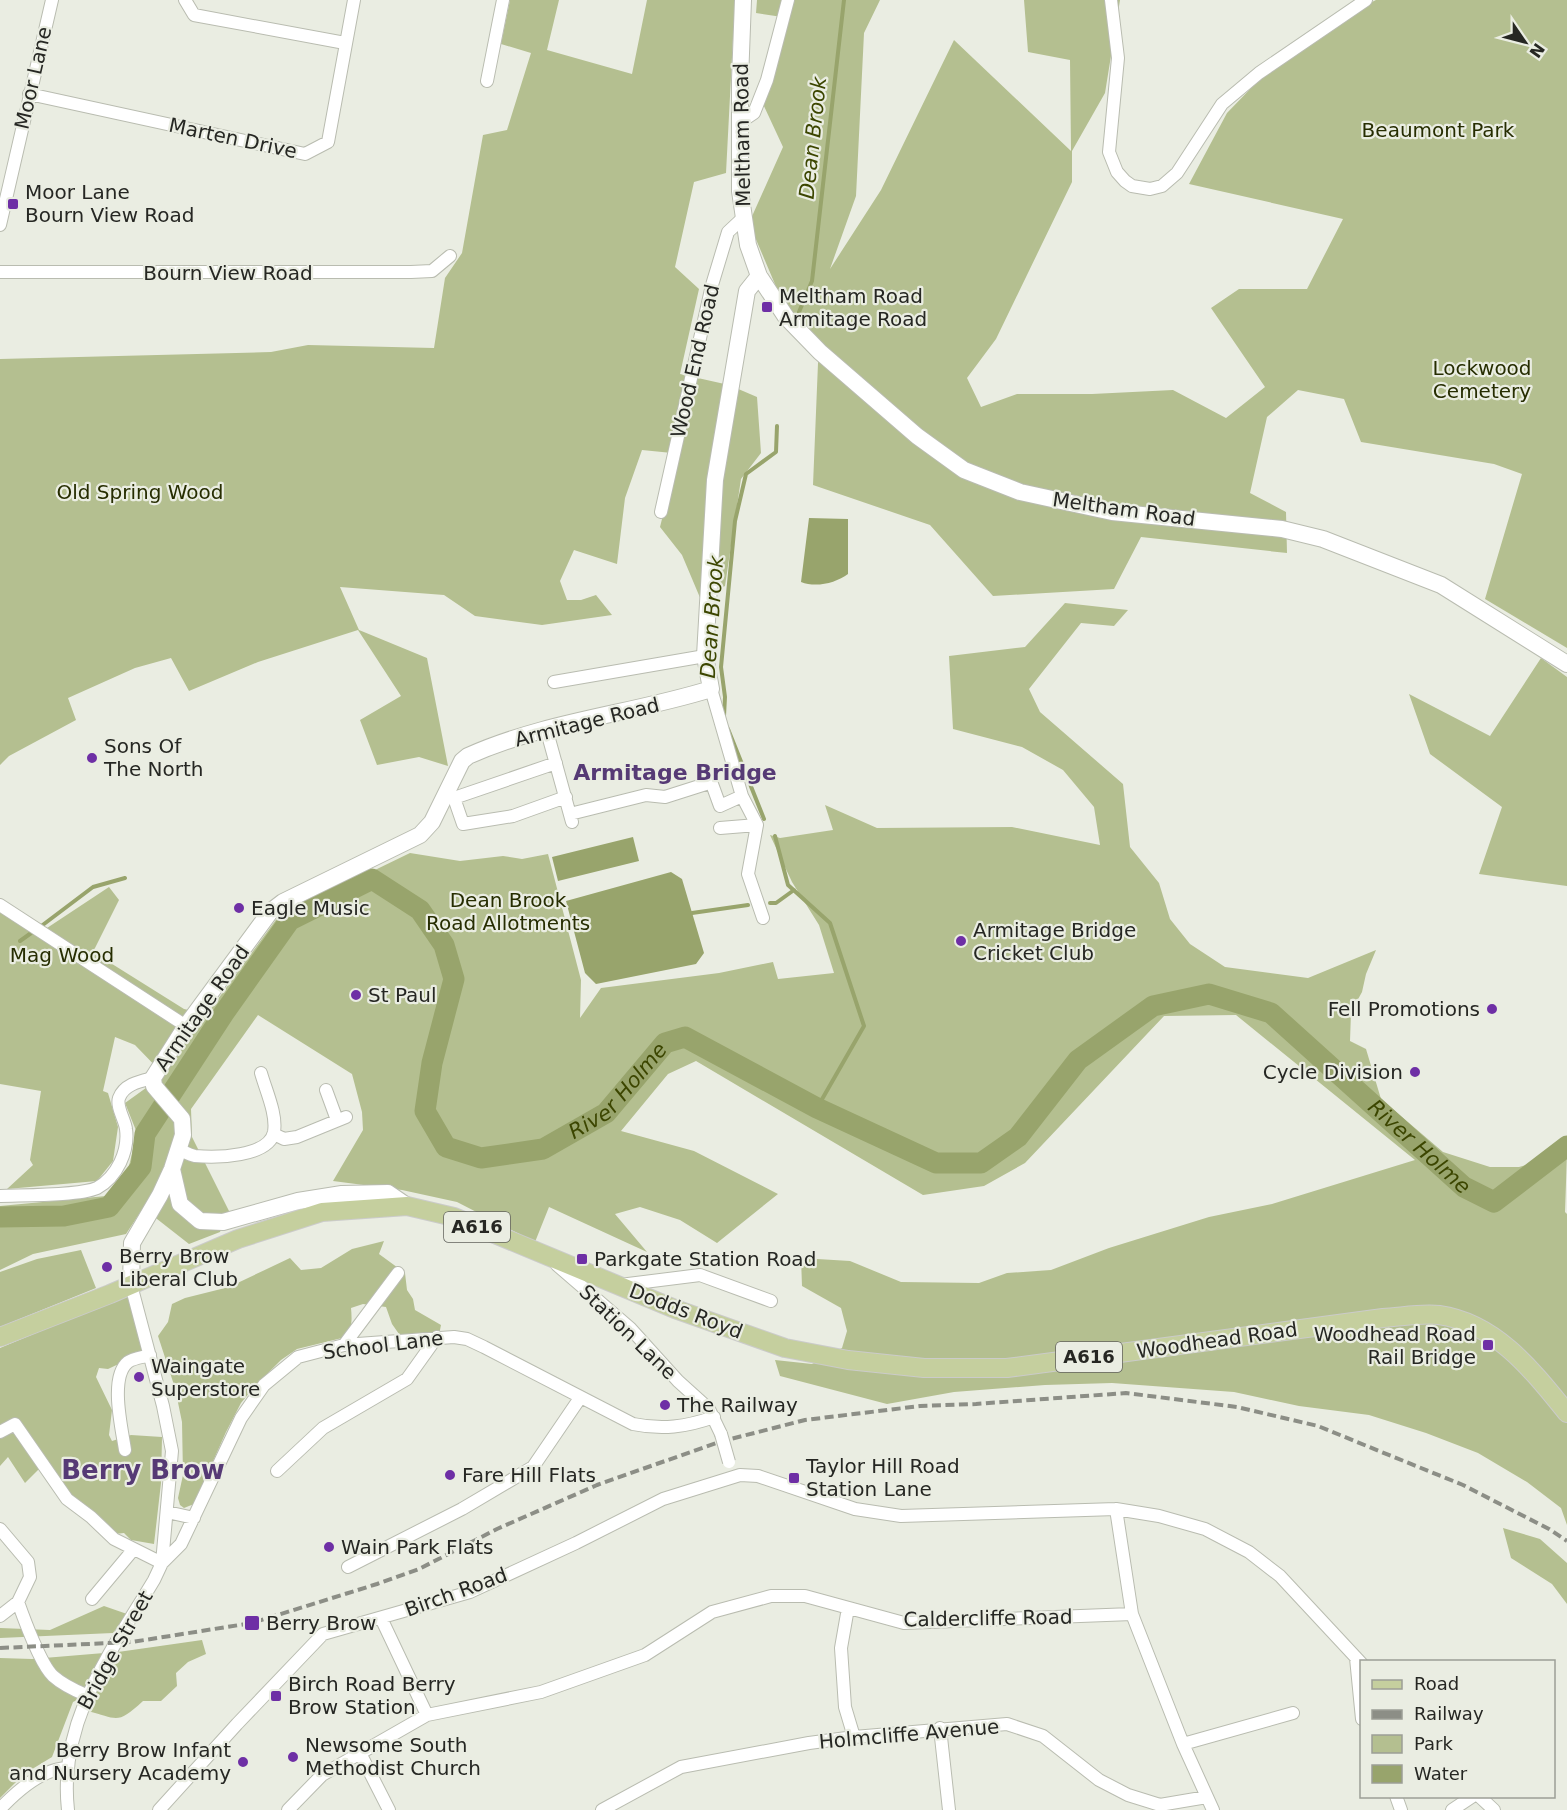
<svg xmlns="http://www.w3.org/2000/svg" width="1567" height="1810" font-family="'DejaVu Sans',sans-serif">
<rect width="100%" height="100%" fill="#eaede2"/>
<path fill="#b4bf90" d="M510 0H559L547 50 632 74 647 0H735L726 173 694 182 675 267 699 289 680 374 729 385 757 397 761 453 741 479 725 586 701 600 682 555 660 527 675 467 672 453 642 450 625 498 617 564 574 550 560 581 567 600H581L596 595 612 615 542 625 475 616 444 595 340 587 359 630 427 658 448 766 419 757 377 765 360 720 401 696 358 630 258 662 189 691 171 658 135 668 68 698 76 720 9 756 0 765V359L271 352 308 345 434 348 445 278 462 253 483 135 507 130 531 53 501 44Z
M757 0H880L864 33 856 196 830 269 881 190 954 40 1071 151 1070 60 1028 52 1024 0H1120L1105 93 1072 151V182L996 339 967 378 981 407 1017 394H1092L1173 390 1226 418 1265 387 1211 308 1239 289H1307L1343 219 1189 184 1227 113 1257 82 1362 7 1376 0H1567V648L1485 599 1522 474 1494 464 1361 442 1344 399 1298 390 1267 417 1250 493 1286 512 1287 553 1141 537 1114 589 993 596 930 525 813 485 819 339 783 303 749 223 783 147 763 104 789 18 756 13Z
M1065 603 1128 610 1114 626 1081 623 1029 689 1040 712 1123 784 1130 847 1159 883 1170 919 1190 944 1225 967 1308 978 1376 950 1366 974 1362 992 1351 1012 1350 1041 1366 1049 1381 1099 1443 1152 1490 1167H1519L1567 1153 1565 1212 1567 1214V1525L1561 1508 1527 1482 1478 1453 1426 1433 1369 1415 1299 1406 1234 1392 1112 1383 1045 1385 954 1392 887 1404 780 1376 775 1360 812 1364 842 1348 847 1331 841 1308 802 1286 801 1258 850 1261 901 1282 979 1283 1007 1273 1051 1270 1109 1248 1209 1217 1272 1204 1415 1160 1236 1015 1164 1016 1025 1163 984 1186 923 1195 696 1061 668 1074 621 1131 694 1151 778 1194 717 1243 680 1220 640 1207 615 1214 647 1252 549 1207 535 1242 457 1202 402 1190 333 1181 363 1130 362 1112 352 1074 258 1015 191 1109 192 1137 229 1211 220 1232 189 1244 143 1208 126 1234 33 1254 0 1270V1206L106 1196 128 1170 137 1133 125 1103 164 1075 135 1045 115 1037 103 1091 108 1093 118 1127 113 1161 97 1181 7 1189 33 1165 30 1160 41 1091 0 1084V898L47 928 109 887 119 900 93 952 184 1009 207 1014 278 917 410 853 460 861 503 856 522 859 548 854 581 980 580 1018 601 988 719 973 773 962 778 979 834 973 819 925 792 882 770 835 780 838 833 830 825 805 877 828 1012 827 1100 845 1094 807 1063 770 1022 747 953 729 949 656 1025 647Z
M1541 658 1567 677V886L1479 874 1502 807 1430 754 1409 694 1490 736Z
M384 1241 379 1254 405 1273 407 1290 413 1299 415 1310 441 1325 439 1335 399 1334 392 1324 386 1307 363 1304 351 1308C352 1320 353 1331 342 1338L297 1349 281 1360 254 1387 241 1403 226 1432 194 1504 184 1508 180 1505 178 1498 183 1475 182 1422 175 1388 158 1336 168 1322 172 1304 185 1298 229 1287 290 1258 301 1270 321 1268 352 1249Z
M81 1250 96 1288 0 1327V1272L37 1259Z
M127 1295C132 1315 141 1333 142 1353L108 1369 99 1368 96 1377 112 1410 109 1435 112 1441 131 1435 162 1437 161 1483 154 1544 131 1540 124 1533 115 1534 74 1498 47 1461 25 1483 8 1457 0 1466V1348Z
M1503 1528 1540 1539 1567 1563V1604L1552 1584 1511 1558Z
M104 1606 127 1614 113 1633 0 1638V1628L50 1630Z
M202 1640 206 1654 188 1662 176 1673 177 1686 161 1701H143C116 1726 118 1718 87 1711L94 1694 118 1652Z
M104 1653 77 1700 73 1702 52 1757 24 1774 0 1798V1658L32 1659Z"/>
<path fill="#98a46c" d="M809 518 848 519V574C836 583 816 588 801 582Z
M633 837 639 861 558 881 552 857Z
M671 872 682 879 704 953 696 964 596 984 585 973 566 901Z"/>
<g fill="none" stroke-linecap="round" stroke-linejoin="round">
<path stroke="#98a46c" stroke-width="4" d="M799 312 812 281 844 0
M724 716 725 697 721 667 735 521 746 474 776 452 777 426
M728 729 764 819
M775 836 788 885 830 923 864 1026 817 1108
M770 903H776L794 890
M692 913 748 905
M40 927 93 887 125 878
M20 941 34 931"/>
<path stroke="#98a46c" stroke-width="21" id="s1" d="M0 1217 64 1216 109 1207 141 1167 145 1134 224 1013 290 920 372 879 420 910 444 945 454 979 432 1063 425 1111 446 1147 481 1158 543 1149 606 1113 665 1043 685 1037 817 1108 936 1163H981L1018 1137 1078 1060 1153 1006 1209 994 1271 1013 1464 1187 1494 1202 1567 1146"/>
<defs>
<path id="street" d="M185 0 194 15 345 43
M1111 0 1118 58 1109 152 1117 172 1125 181 1132 186 1150 189 1162 186 1177 173 1222 104 1259 73 1366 0
M487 81 503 0
M29 94 305 154 328 142 354 0
M739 123 754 113 767 80 788 0
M0 225 52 0
M0 272H411L432 271 450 256
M661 512 712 285 728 232 743 218
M554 682 705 656
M711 689 742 796 757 825 748 874 763 918
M546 728 572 822
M448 793 454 798 556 763
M454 798 463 824 513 816 566 797
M570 814 646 795 665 797 709 783 712 784 720 806 742 796
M720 828 757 825
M0 905 186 1026
M326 1090 337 1120
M274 1134 284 1139 297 1137 346 1117
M178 1149C183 1151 189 1155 195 1156 216 1158 269 1157 274 1132 277 1114 266 1091 261 1073
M0 1196C22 1195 79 1196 97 1188 117 1177 129 1151 126 1129 125 1120 116 1107 119 1098 124 1084 141 1081 153 1078
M557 1265 630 1328 678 1381 709 1409 721 1434
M620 1285 700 1275 771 1301
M344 1345 398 1273
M0 1432 15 1424 67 1499 91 1517 114 1539 162 1563
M125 1450C122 1429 109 1377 128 1362 133 1358 144 1357 150 1355
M277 1471 323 1428 407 1379 437 1337
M1116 1509 1132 1614 1183 1744 1213 1810
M167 1512 194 1518
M0 1529 28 1562 30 1577 18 1602 0 1616
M162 1563 181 1544 241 1418 264 1385 298 1357 344 1345 454 1337 467 1339 484 1347 633 1424C662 1430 686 1427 714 1417
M348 1567 462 1509 533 1467 580 1398
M92 1599 133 1550
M18 1602C24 1619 41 1665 53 1676 63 1685 74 1690 86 1695
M848 1608 841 1648 845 1707 854 1737
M381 1618 427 1715
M1356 1658 1362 1719
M940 1728 949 1810
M1183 1744 1293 1713
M360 1753 389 1810
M1396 1796 1401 1810
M1479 1796 1494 1810
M0 1809C17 1791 42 1769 67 1768
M68 1810C58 1721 111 1652 154 1580L162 1563 172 1451 163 1406 131 1285
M159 1810 237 1724 323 1634 470 1592 576 1543 663 1499 740 1475 758 1476 855 1509 901 1516 1116 1509 1159 1516 1205 1529 1249 1552 1280 1576 1362 1664
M288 1810 322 1775 427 1715 541 1692 645 1655 712 1612 771 1596H805L904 1623 1132 1614
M602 1810 681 1767 809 1743 854 1737 1007 1724 1043 1736 1099 1780 1128 1795 1160 1805 1207 1797
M1452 1810 1473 1796"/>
<path id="secondary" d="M743 0 740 80V191L748 245 759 276 786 317 820 352 917 436 964 470 1020 492 1112 512 1282 529 1323 539 1441 585 1567 664
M172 1169 180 1204 200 1221 223 1222 298 1201 342 1194 388 1193 407 1206
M131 1285 132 1243 160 1195 172 1169 183 1135 182 1119 154 1086 153 1078 186 1026 270 912 283 902 420 835 432 822 462 761 468 756C546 721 631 714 711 689L705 656 715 480 747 291 759 276"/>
<path id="primary" d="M0 1337 110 1294 238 1239 322 1212 407 1206 454 1217 675 1309 785 1348 848 1360 924 1368H1007L1383 1318C1401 1317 1421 1313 1439 1315 1496 1323 1533 1371 1567 1413"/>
</defs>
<use href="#street" stroke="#b9bcb0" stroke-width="14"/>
<use href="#secondary" stroke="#b9bcb0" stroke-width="18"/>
<use href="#primary" stroke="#cbcbca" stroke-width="20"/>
<use href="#street" stroke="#fff" stroke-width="12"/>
<use href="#secondary" stroke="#fff" stroke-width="16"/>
<use href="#primary" stroke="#c5cf9e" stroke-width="18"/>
<path stroke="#8c8e86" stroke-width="4" stroke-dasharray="9 4.5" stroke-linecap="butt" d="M0 1648 132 1642 252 1623 377 1584 419 1569 497 1529 597 1485 719 1442 805 1420 920 1406 976 1404 1126 1393 1237 1407 1318 1426 1379 1451 1463 1485 1549 1529 1567 1541"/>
<defs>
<path id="street-bridge" d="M721 1434 729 1462"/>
</defs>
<use href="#street-bridge" stroke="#b9bcb0" stroke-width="14" stroke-linecap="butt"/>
<use href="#street-bridge" stroke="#fff" stroke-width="12"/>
</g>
<g fill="#6e2fa5" stroke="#eaede2" stroke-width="2">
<rect x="7" y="198" width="12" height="12" rx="3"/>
<rect x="761" y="301" width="12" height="12" rx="3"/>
<circle cx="92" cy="758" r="6"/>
<circle cx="239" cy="908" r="6"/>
<circle cx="961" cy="941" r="6"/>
<circle cx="356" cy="995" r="6"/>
<circle cx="1492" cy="1009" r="6"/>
<circle cx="1415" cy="1072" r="6"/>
<rect x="576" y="1253" width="12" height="12" rx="3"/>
<circle cx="107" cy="1267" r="6"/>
<rect x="1482" y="1339" width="12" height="12" rx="3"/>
<circle cx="139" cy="1377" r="6"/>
<circle cx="665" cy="1405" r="6"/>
<circle cx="450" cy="1475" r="6"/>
<rect x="788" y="1472" width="12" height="12" rx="3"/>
<circle cx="329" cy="1547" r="6"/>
<rect x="244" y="1615" width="16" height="16" rx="3"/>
<rect x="270" y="1690" width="12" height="12" rx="3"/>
<circle cx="293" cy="1757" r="6"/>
<circle cx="243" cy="1762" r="6"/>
</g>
<g text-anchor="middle" stroke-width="4.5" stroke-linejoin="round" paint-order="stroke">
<g fill="#eaede2" stroke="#61625c" stroke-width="1.5">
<rect x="444" y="1212" width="66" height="30" rx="4.5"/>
<rect x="1056" y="1342" width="66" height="30" rx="4.5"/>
</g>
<g font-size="18" font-weight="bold" fill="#262723">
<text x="477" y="1233">A616</text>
<text x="1089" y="1363">A616</text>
</g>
<g font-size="20" fill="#262723" stroke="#eaede2">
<text transform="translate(33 78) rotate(-77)" y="7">Moor Lane</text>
<text transform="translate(742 135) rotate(-91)" y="7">Meltham Road</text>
<text transform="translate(233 138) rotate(12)" y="7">Marten Drive</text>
<text x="228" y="280">Bourn View Road</text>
<text transform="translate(695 361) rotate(-77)" y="7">Wood End Road</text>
<text transform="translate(1124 509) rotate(8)" y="7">Meltham Road</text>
<text transform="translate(587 722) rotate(-14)" y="7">Armitage Road</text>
<text transform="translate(202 1008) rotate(-55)" y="7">Armitage Road</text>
<text transform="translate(686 1311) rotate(21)" y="7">Dodds Royd</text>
<text transform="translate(628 1332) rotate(44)" y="7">Station Lane</text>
<text transform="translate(1217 1340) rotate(-8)" y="7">Woodhead Road</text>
<text transform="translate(383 1345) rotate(-7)" y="7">School Lane</text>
<text transform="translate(456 1592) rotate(-20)" y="7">Birch Road</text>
<text transform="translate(988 1618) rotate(-1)" y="7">Caldercliffe Road</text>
<text transform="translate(115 1650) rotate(-61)" y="7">Bridge Street</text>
<text transform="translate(909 1734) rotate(-5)" y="7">Holmcliffe Avenue</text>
</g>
<g font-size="20" fill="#262d01" stroke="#eaede2">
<text x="1438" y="137">Beaumont Park</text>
<text x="1482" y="375">Lockwood<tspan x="1482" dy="23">Cemetery</tspan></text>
<text x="140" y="499">Old Spring Wood</text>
<text x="508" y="907">Dean Brook<tspan x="508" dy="23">Road Allotments</tspan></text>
<text x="62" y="962">Mag Wood</text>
</g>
<g font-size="20" fill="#262723" stroke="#eaede2" text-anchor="start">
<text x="25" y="199">Moor Lane<tspan x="25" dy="23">Bourn View Road</tspan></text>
<text x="779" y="303">Meltham Road<tspan x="779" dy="23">Armitage Road</tspan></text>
<text x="104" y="753">Sons Of<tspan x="104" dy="23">The North</tspan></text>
<text x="251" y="915">Eagle Music</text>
<text x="973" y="937">Armitage Bridge<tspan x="973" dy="23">Cricket Club</tspan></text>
<text x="368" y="1002">St Paul</text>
<text x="1480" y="1016" text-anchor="end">Fell Promotions</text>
<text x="1403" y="1079" text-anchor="end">Cycle Division</text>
<text x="119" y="1263">Berry Brow<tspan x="119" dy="23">Liberal Club</tspan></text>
<text x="594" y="1266">Parkgate Station Road</text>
<text x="1476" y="1341" text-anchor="end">Woodhead Road<tspan x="1476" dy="23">Rail Bridge</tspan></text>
<text x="151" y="1373">Waingate<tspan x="151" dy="23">Superstore</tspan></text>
<text x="677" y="1412">The Railway</text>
<text x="806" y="1473">Taylor Hill Road<tspan x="806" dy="23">Station Lane</tspan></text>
<text x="462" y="1482">Fare Hill Flats</text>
<text x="341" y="1554">Wain Park Flats</text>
<text x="266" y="1630">Berry Brow</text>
<text x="288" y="1691">Birch Road Berry<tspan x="288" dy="23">Brow Station</tspan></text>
<text x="305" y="1752">Newsome South<tspan x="305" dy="23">Methodist Church</tspan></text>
<text x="231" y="1757" text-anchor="end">Berry Brow Infant<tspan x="231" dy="23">and Nursery Academy</tspan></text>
</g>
<g font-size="21" font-style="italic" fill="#3c4600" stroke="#eaede2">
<text transform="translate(813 138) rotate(-84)" y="7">Dean Brook</text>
<text transform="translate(712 617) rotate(-86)" y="7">Dean Brook</text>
<text dy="7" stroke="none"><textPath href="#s1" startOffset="1052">River Holme</textPath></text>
<text dy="7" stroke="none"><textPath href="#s1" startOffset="2024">River Holme</textPath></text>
</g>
<g font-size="22" font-weight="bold" fill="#563a75" stroke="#eaede2">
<text x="675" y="780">Armitage Bridge</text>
</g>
<g font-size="26" font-weight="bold" fill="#563a75" stroke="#eaede2">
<text x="143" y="1479">Berry Brow</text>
</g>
</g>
<rect x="1360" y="1660" width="195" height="138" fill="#eaede2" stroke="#9c9e96" stroke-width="1.5"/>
<rect x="1372" y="1680" width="30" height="9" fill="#c5cf9e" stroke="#9c9e96" stroke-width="1.5"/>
<text x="1414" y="1690" font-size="18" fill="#262723">Road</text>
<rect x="1372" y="1710" width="30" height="9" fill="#8c8e86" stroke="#9c9e96" stroke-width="1.5"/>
<text x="1414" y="1720" font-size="18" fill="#262723">Railway</text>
<rect x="1372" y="1735" width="30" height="18" fill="#b4bf90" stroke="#9c9e96" stroke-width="1.5"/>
<text x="1414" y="1750" font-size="18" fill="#262723">Park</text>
<rect x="1372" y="1765" width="30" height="18" fill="#98a46c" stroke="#9c9e96" stroke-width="1.5"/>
<text x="1414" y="1780" font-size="18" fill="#262723">Water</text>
<g transform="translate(1525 42) rotate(125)" stroke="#eaede2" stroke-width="4.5" paint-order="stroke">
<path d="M0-4.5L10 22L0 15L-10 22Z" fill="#262723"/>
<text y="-9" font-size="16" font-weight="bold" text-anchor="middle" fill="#262723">N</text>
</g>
</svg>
